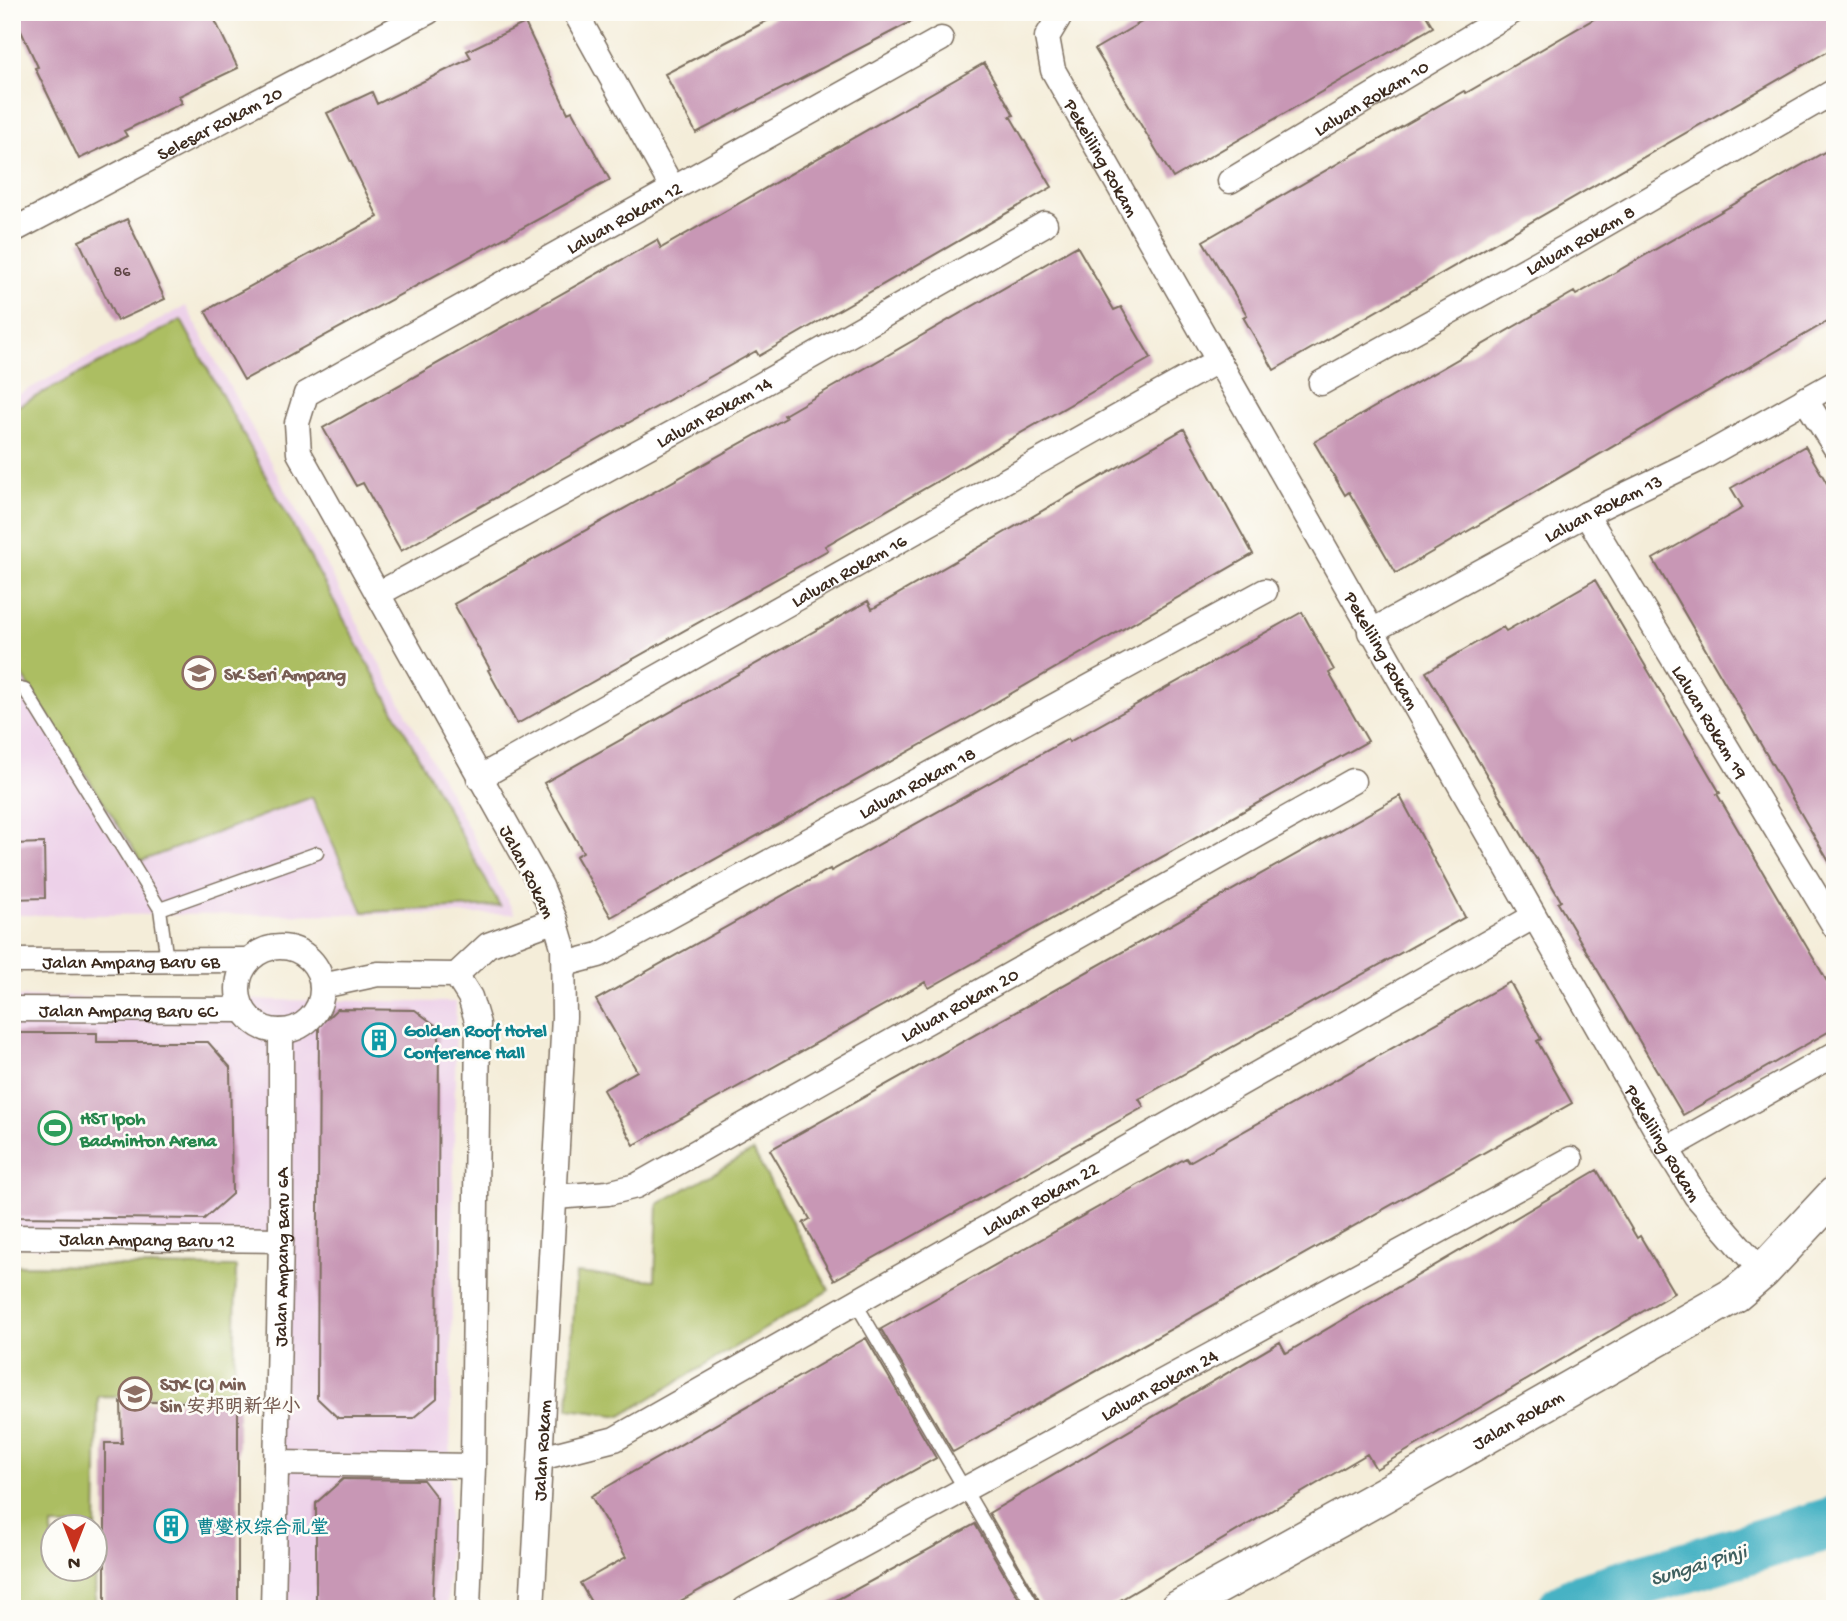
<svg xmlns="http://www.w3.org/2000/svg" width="1847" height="1621" font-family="'Gochi Hand','LXGW WenKai TC',sans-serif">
<rect width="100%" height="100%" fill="#fdfcf7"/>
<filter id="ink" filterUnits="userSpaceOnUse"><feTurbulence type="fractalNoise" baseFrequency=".0143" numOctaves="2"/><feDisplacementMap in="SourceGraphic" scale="14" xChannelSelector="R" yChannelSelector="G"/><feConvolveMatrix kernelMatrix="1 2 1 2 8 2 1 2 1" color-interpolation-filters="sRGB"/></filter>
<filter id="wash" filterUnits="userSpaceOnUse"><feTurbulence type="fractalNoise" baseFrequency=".00686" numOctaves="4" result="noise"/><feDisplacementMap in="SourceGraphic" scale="28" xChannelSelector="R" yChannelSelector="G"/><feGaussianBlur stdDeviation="1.57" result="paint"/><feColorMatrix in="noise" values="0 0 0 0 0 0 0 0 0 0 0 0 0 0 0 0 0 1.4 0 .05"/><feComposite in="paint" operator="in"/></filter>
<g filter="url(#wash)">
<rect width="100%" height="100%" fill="#f4edd9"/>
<path fill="#edd1e9" d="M186 306 515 914 12 915V398Z
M12 997 456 1002 448 1609H269L274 1250 12 1247Z"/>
<path fill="#acbe62" stroke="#747440" stroke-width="2" fill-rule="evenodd" d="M181 320 500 906 363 912 312 797 141 861 12 659V409Z
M753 1151 829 1290 621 1416 568 1409 576 1273 655 1280 658 1204Z
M12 1265 236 1267 234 1397 98 1396 95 1608H12ZM52 1526H94V1568H52Z"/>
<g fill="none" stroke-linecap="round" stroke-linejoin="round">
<path stroke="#46b2c4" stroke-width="52" d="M1563 1609 1584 1598 1835 1522"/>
</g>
<g id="blocks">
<path fill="#c897b5" d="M12 12H211L238 68 179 96 182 103 124 131 127 136 79 159 35 68 38 67Z
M784 12H930L696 133 665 74Z
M1159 12H1424L1433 27 1173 178 1095 49Z
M1606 12H1835V47L1274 370 1243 317 1247 315 1203 241 1464 91 1466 93Z
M525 23 568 113 572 111 610 180 244 380 205 311 378 217 327 113 372 92 377 104 471 58 467 51Z
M984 63 1014 115 1010 116 1052 187 759 356 756 351 401 551 363 483 356 486 323 428 657 240 661 248Z
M1835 146V317L1396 573 1349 492 1345 495 1314 442 1574 292 1576 295Z
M127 219 165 299 117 321 79 241Z
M1077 246 1114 310 1121 307 1151 358 825 546 828 550 517 724 488 670 490 669 454 604 786 418 784 415Z
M1184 429 1253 554 960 723 611 917 576 856 583 852 544 783 868 601 872 609Z
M1805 446 1835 497V872L1653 559 1743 508 1731 488Z
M1595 580 1720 793 1717 794 1835 995V1028L1683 1115 1558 903 1561 901 1426 672 1503 627 1506 631Z
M1302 612 1334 670 1329 673 1368 741 929 988 925 982 634 1145 603 1090 637 1071 596 1000 830 869 831 871 1068 739 1069 742Z
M1400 796 1465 917 1139 1099 1144 1107 834 1280 803 1223 810 1219 770 1150Z
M44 843 45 898 12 899V844Z
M1510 982 1541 1039 1537 1041 1572 1103 953 1452 881 1329 1186 1158 1189 1162Z
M337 1009 415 1010 439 1028 437 1398 413 1418H338L317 1398 319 1026Z
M12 1033H97V1042H208L230 1067 232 1194 204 1219 12 1217Z
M1597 1170 1637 1238 1640 1236 1674 1293 1376 1469 1367 1454 1105 1609H1044L989 1513 1280 1342 1286 1353Z
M866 1338 936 1458 666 1609H595L580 1583 626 1557 591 1496Z
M121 1402H238V1609H105V1443H122Z
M343 1479 423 1480 437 1498 432 1609H316V1503Z
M975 1524 1025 1609H820Z"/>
</g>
</g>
<g filter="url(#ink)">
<use href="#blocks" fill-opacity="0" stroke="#7c6e5f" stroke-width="2"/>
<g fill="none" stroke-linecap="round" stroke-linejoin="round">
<defs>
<path id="lane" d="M12 687 25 690 160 909
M167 961 160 909 317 853
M855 1302 1035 1609"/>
<g id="street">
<path d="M575 12 673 189"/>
<path id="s1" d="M1062 12 1047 37 1053 70 1667 1149 1696 1196 1762 1272"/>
<path id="s2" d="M1230 181 1512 12"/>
<path id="s3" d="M12 231 428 12"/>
<path id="s4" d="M1321 383 1568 246 1835 91"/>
<path d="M1805 399 1835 447"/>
<path id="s5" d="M1586 514 1835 927"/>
<path id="s6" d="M378 594 759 386 1045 224"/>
<path id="s7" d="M1370 632 1586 514 1700 459 1835 383"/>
<path id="s8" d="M479 778 1217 361"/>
<circle cx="280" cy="989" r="42"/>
<path id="s9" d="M12 961 249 960"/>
<path id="s10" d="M565 964 599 955 1265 591"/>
<path d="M456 975 488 945 555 920"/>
<path d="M322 986 378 974 456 975 470 997 478 1024 473 1466 468 1609"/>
<path id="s11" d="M12 1009 243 1010"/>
<path d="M1667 1149 1835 1054"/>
<path id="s12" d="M555 1197 608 1193 636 1186 1353 781"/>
<path id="s13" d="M12 1237 281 1240"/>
<path id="s14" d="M541 1458 615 1439 1533 917"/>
<path d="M276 1463 473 1466"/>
<path id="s15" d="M273 1609 281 1240V1031"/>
<path id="s16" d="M532 1609 564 1017 563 947 555 920 541 886 299 453 297 423 306 394 941 39"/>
<path id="s17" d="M745 1609 1571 1159"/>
</g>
<g id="secondary">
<path id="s18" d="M1177 1609 1383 1495 1736 1294 1762 1272 1835 1194"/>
</g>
</defs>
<use href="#lane" stroke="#7c6e5f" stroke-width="15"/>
<use href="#street" stroke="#7c6e5f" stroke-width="27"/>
<use href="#secondary" stroke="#7c6e5f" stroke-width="38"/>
<use href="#lane" stroke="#fff" stroke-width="12"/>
<use href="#street" stroke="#fff" stroke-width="24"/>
<use href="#secondary" stroke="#fff" stroke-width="35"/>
</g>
</g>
<defs>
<symbol id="school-ring" viewBox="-11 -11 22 22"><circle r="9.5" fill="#fdfcf7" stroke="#8d6e63" stroke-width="1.5"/><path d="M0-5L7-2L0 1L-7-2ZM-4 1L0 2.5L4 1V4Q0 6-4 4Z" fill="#8d6e63"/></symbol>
<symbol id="building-ring" viewBox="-11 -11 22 22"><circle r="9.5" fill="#fdfcf7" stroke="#0f9aa8" stroke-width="1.5"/><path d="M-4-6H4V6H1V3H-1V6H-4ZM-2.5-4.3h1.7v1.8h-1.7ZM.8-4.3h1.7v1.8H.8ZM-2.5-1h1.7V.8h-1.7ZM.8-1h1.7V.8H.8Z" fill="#0f9aa8"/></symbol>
<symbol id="stadium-ring" viewBox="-11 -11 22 22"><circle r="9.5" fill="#fdfcf7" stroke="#2e9e5b" stroke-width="1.5"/><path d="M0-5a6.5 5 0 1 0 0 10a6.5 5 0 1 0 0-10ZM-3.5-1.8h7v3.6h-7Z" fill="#2e9e5b"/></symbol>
</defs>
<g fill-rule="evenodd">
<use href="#school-ring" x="180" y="654" width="38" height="38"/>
<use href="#building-ring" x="360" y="1021" width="38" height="38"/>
<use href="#stadium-ring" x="36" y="1109" width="38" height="38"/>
<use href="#school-ring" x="116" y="1375" width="38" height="38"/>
<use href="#building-ring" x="152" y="1507" width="38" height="38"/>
</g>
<g text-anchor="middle" stroke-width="5" stroke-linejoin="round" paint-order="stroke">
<g font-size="16" fill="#5e4544">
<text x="122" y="276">86</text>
</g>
<g font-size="19" fill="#3b2a1e" stroke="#fdfcf7">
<text dy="7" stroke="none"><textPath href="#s2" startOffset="164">Laluan Rokam 10</textPath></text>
<text dy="7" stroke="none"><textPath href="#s3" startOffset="234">Selesar Rokam 20</textPath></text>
<text dy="7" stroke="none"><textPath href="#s1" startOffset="163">Pekeliling Rokam</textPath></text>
<text dy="7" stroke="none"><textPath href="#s16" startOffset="1648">Laluan Rokam 12</textPath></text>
<text dy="7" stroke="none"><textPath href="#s4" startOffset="296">Laluan Rokam 8</textPath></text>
<text dy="7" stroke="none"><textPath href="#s6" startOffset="382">Laluan Rokam 14</textPath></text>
<text dy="7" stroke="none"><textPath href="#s7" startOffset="264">Laluan Rokam 13</textPath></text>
<text dy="7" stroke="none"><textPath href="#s8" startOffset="424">Laluan Rokam 16</textPath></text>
<text dy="7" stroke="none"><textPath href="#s1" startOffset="730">Pekeliling Rokam</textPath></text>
<text dy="7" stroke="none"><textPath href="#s5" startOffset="242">Laluan Rokam 19</textPath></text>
<text dy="7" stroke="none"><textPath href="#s10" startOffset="397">Laluan Rokam 18</textPath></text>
<text transform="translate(529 871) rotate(63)" y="7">Jalan Rokam</text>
<text dy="7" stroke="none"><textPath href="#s9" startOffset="119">Jalan Ampang Baru 6B</textPath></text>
<text dy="7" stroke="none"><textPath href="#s12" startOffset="453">Laluan Rokam 20</textPath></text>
<text dy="7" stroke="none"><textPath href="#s11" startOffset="116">Jalan Ampang Baru 6C</textPath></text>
<text dy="7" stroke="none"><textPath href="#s1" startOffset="1297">Pekeliling Rokam</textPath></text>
<text dy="7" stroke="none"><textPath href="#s14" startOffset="565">Laluan Rokam 22</textPath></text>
<text dy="7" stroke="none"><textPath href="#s13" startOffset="135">Jalan Ampang Baru 12</textPath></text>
<text dy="7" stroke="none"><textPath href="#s15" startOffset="352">Jalan Ampang Baru 6A</textPath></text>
<text dy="7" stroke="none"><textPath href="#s17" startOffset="471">Laluan Rokam 24</textPath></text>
<text dy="7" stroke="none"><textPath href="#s18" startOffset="390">Jalan Rokam</textPath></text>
<text dy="7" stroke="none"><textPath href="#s16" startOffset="159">Jalan Rokam</textPath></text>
</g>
<g font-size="19" font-weight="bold" fill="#785e54" stroke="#fdfcf7" text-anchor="start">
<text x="224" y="680">SK Seri Ampang</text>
<text x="160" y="1390">SJK (C) Min<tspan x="160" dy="22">Sin 安邦明新华小</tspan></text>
</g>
<g font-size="19" font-weight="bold" fill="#0d838f" stroke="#fdfcf7" text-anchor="start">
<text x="404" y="1036">Golden Roof Hotel<tspan x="404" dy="22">Conference Hall</tspan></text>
<text x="196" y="1533">曹燮权综合礼堂</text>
</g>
<g font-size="19" font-weight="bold" fill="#27864d" stroke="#fdfcf7" text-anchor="start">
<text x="80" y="1124">HST Ipoh<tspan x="80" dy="22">Badminton Arena</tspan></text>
</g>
<g font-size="21" font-style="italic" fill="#3f6060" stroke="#fdfcf7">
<text transform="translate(1698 1564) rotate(-17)" y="7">Sungai Pinji</text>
</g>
</g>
<rect width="1847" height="1621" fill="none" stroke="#fdfcf7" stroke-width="42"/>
<g transform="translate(74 1548) rotate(180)"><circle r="33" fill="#fdfcf7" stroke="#afa8a0" stroke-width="2"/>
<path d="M0-5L12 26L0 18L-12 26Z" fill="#c8321e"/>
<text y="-10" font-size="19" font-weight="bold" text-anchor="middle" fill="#3b2a1e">N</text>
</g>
</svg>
